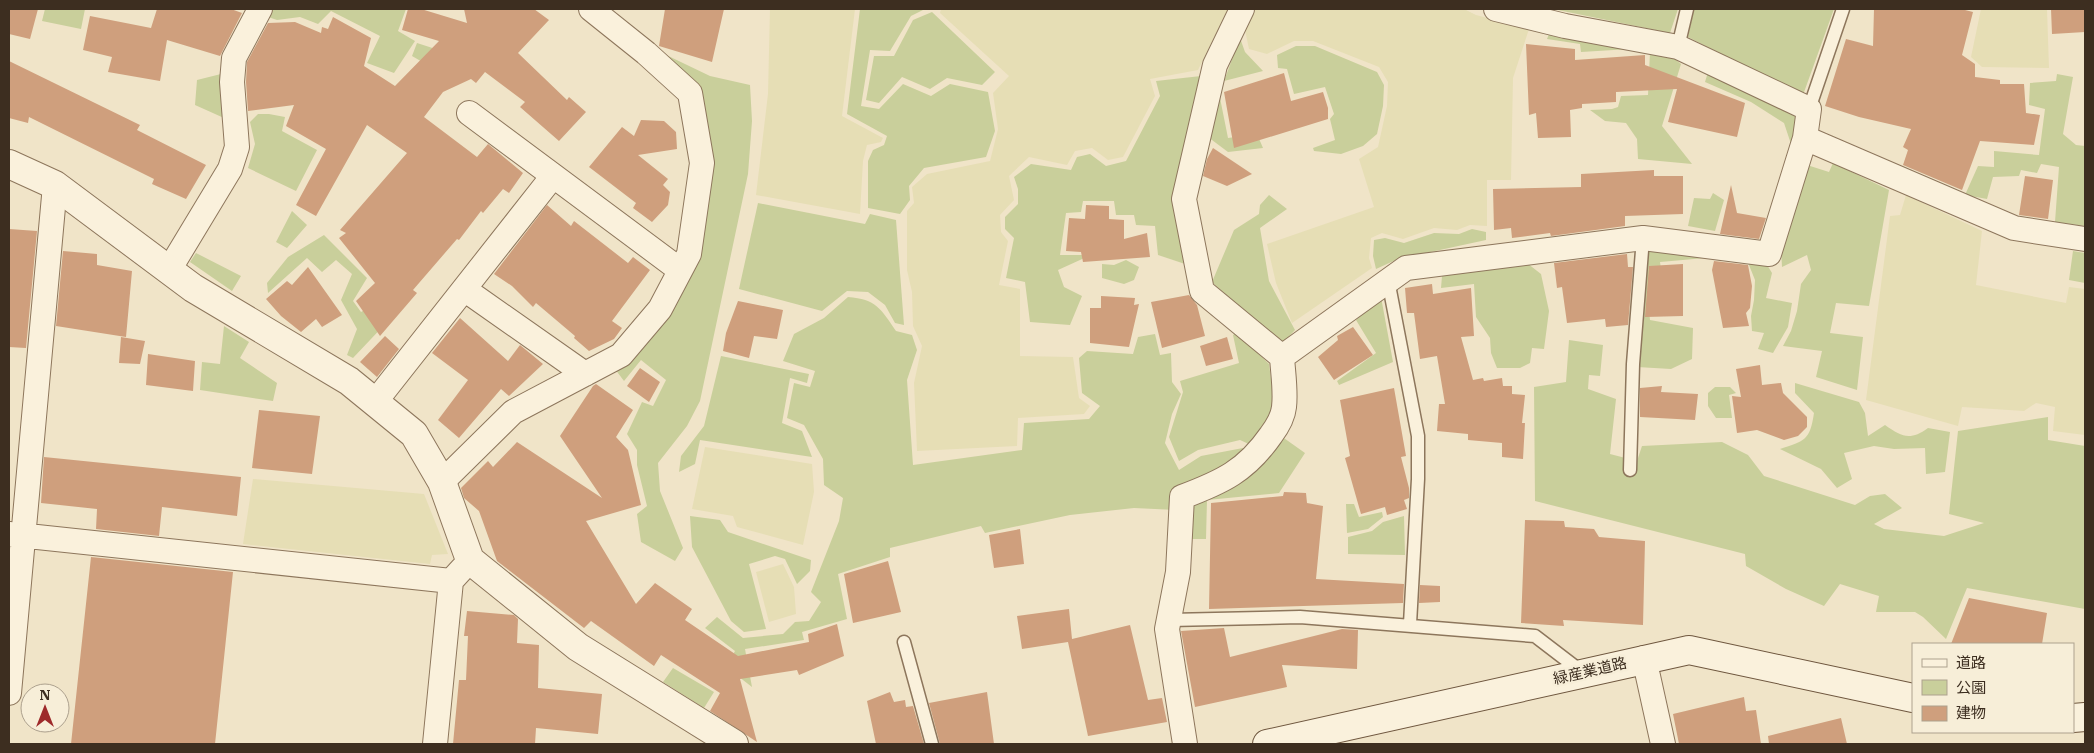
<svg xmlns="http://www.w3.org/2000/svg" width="2094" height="753" font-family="'IBM Plex Serif','Noto Sans JP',serif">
<rect width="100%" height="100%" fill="#f0e4c8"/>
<path fill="#e6deb5" d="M770 9H855L842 116 883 138 881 142 867 145 863 161 860 214 756 195 768 94Z
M941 9H1228L1198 70 1150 79 1155 96 1123 157 1108 160 1092 148 1075 151 1067 165 1029 157 1009 176 1014 200 1000 215 1001 232 1008 241 999 285 1020 289V356L1073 357 1079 398 1090 406 1084 414 1018 418 1017 446 917 451 914 383 922 346 913 326 912 292 907 270V211L914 203 912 187 927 174 990 161 998 129 993 93 1009 76 940 13Z
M1253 9H1464L1476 15 1529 29 1513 78 1511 180H1487V226L1470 225 1457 230 1434 228 1403 239 1382 233 1371 238 1369 258 1372 268 1292 323 1276 283 1267 244 1374 207 1359 159 1378 147 1387 106 1388 82 1379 67 1313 41H1294L1267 54 1249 49 1245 30Z
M1981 9H2047L2049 68 1982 67 1971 57Z
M1906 195 1982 231 1976 285 2066 303 2069 287 2085 289V435L2053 431 2055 407 2036 403 2024 411 1962 407 1958 426 1866 400 1890 216 1900 215Z
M705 447 812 464 814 492 803 545 737 527 733 516 692 509Z
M253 479 424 494 448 554 432 555 430 564 243 544Z
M783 564 794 587 796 614 769 622 756 572Z"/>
<path fill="#c9cf9b" d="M45 9H85L81 29 42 21Z
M269 9H406L398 31 415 41 394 73 367 63 380 36 331 11 318 24 300 17 277 20 265 16Z
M860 9H925L911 16 890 51 870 50 861 106 879 109 903 84 931 96 950 84 988 92 995 131 986 157 924 168 909 186 910 200 900 214 868 208V161L873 150 884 145 887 136 847 114Z
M1553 9H1678L1670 33Z
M1694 9H1834L1803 95 1688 37Z
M932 12 995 72 982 85 947 78 930 89 902 77 879 103 866 100 874 56H894L913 20Z
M1549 34 1630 49 1581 52 1580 44 1547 39Z
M1240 38 1245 52 1263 71 1224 81Z
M417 43 448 53 438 71 412 56Z
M1296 46H1315L1377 72 1384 85 1383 106 1377 134 1363 146 1341 154 1314 151 1313 148 1335 140 1330 119 1334 114 1325 87 1294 94 1287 69 1278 68 1277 55Z
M660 52 710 76 750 85 752 121 748 174 700 401 687 426 658 463 660 491 683 548 675 561 641 542 637 514 647 506 637 465V450L627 434 642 402 653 406 666 380 641 360 624 381 615 369 665 313 707 161Z
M1650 52 1671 56 1681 64 1662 126 1692 164 1638 159 1637 139 1626 123 1605 121 1590 110 1612 109 1618 107 1621 96 1648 95Z
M1708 72 1798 118 1791 144 1784 123 1751 102 1705 82Z
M221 74 224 118 195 105 197 80Z
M2057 74 2073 77 2063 134 2076 145 2085 146V226L2055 222 2059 167 2041 164 2037 173 2021 170 2019 176 1993 177 1987 199 1965 195 1978 166 1994 167V151L2039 155 2045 109 2029 105 2030 83 2056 81Z
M1201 76 1191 266 1158 255 1155 226 1136 225 1134 215H1116L1114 201H1083L1081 212 1066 213 1060 255H1091L1058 270 1064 287 1082 296 1070 325 1030 322 1025 282 1006 278 1014 238 1005 229V217L1018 204V189L1014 177 1031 164 1071 170 1077 157 1090 154 1106 166 1126 161 1160 96 1156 81Z
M1219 93 1228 138 1257 134 1263 148 1228 152 1208 137Z
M258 114H269L285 117 282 131 317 150 296 191 248 168 255 144 250 122Z
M1833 163 1889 190 1869 306 1836 303 1830 333 1863 337 1857 390 1816 377 1822 351 1783 346 1791 331 1797 311 1801 284 1811 270 1807 255 1782 267 1781 249 1807 165 1829 172Z
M1713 193 1724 200 1715 231 1688 226 1694 198 1710 199Z
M1269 195 1287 209 1260 228 1269 281 1295 330 1281 345 1212 282 1234 230 1259 214 1260 205Z
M758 203 865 224 870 214 896 220 904 325 895 323 885 305 868 292 847 291 822 311 739 289Z
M292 211 307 225 287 248 276 242Z
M1472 229 1486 232V240L1398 259 1376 269 1373 256 1374 240 1385 238 1404 243 1434 233 1459 234Z
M324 235 367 278 353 301 361 312 374 305 388 321 353 358 347 355 357 329 341 300 352 274 336 260 322 272 307 258 268 293 267 283 288 257Z
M1647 249 1728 256 1660 262 1661 269 1647 291 1650 320 1693 328 1692 359 1671 369 1637 367Z
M2073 251 2085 253V283L2069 280Z
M196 253 241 276 232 291 190 262Z
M1126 260 1139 267 1134 280 1124 284 1102 278V264L1114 265Z
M1523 260 1541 274 1549 311 1544 349 1532 348 1530 363 1520 368H1497L1491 353 1490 338 1476 317 1474 284 1441 288 1442 276 1450 269Z
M1747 260H1764L1772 273 1766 298 1792 303 1788 327 1773 353 1758 349 1764 333 1752 331 1751 316 1754 300 1755 280Z
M848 297C876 299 881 309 896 331L912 335 917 350 907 380 913 465 1022 450 1024 423 1089 419 1100 406 1082 393 1079 358 1087 351 1133 354 1138 337 1155 334 1160 355 1171 353 1172 382 1181 394 1172 414 1165 443 1179 470 1201 456 1243 448 1254 454 1176 510 1134 508 1070 515 985 533 981 526 890 548V557L838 574 847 619 802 632 804 640 745 649 752 687 730 670 721 676 735 651 705 628 717 617 743 638 783 634 795 622 809 621 821 602 811 592 839 521 843 498 824 485 823 459 804 425 787 418 794 383 810 387 815 371 783 361 794 334 824 318Z
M1381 297 1393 362 1339 385 1337 381 1376 353 1356 320Z
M224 326 249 342 240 358 277 383 273 401 200 390 202 362 220 364Z
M1237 332 1269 364 1275 409 1251 445 1240 440 1198 450 1179 461 1169 437 1183 392 1180 381 1239 363 1233 335Z
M1569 340 1603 345 1600 376 1589 375 1588 389 1616 399 1610 454 1637 461 1642 446 1722 442 1748 455 1764 476 1855 505 1870 496 1885 494 1902 508 1874 524 1884 529 1944 536 1984 523 1949 514 1958 431 2048 417V440L2085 446V609L1967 588 1946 639 1923 617 1915 612H1876L1879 596 1840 584 1824 606 1786 589 1746 566 1745 554 1535 501 1534 387 1566 382Z
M721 356 809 374 807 383 790 378 782 423 802 431 812 457 700 440 695 464 679 472 681 456 704 426Z
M1795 383 1859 402 1865 413 1868 436 1885 425C1902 437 1910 441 1928 428L1950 432 1945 472 1926 474 1925 448 1894 449 1874 446 1844 453 1852 479 1837 488 1821 469 1780 449C1805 441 1810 440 1814 413L1795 393Z
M1715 387H1730L1736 393 1729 395 1732 418H1716L1708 406V393Z
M1281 436 1305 453 1279 493 1207 500 1206 539H1187L1188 501Z
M1346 504H1354L1359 517 1382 512 1383 517 1368 529 1347 533Z
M690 516 720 520 728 532 811 560 810 571 797 584 785 559 775 556 749 564 766 629 744 632 731 621 692 547Z
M1404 516 1405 555 1348 554V537L1372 531 1383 522Z
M673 668 714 692 704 708 663 682Z"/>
<path fill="#cf9f7d" d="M9 9H38L30 39 9 34Z
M157 9H231L242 13 220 56 167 40 160 81 108 72 112 57 83 50 90 16 151 28Z
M408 9H421L467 23 464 9H534L549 20 518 53 567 100 569 97 586 112 559 141 520 107 525 102 485 72 476 83 471 79 443 92 424 117 477 157 488 144 523 173 509 193 503 189 483 213 481 211 459 240 457 239 413 290 417 293 380 336 356 301 375 283 339 238 346 233 340 230 407 153 367 125 316 216 296 205 326 149 286 126 294 105 248 111 246 82 247 62 268 23 295 22 321 33 322 27 328 29 333 17 371 38 364 66 395 86 439 41 402 30Z
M665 9H724L712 62 659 46Z
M1874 9H1961L1973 12 1962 55 1975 64V77L2000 80V84H2024L2026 113 2040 115 2034 145 1980 141 1962 190 1903 165 1908 150 1903 147 1911 129 1859 117 1825 106 1846 39 1873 46Z
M2051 9H2085V32L2052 34Z
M1526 44 1575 49V60L1645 55V65L1745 103 1737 137 1668 122 1677 89 1616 92V102L1582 104V108L1570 110 1571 137 1538 138 1536 113 1529 115Z
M9 61 140 125 137 130 206 165 186 199 152 184 154 179 29 117 28 123 9 118Z
M1284 73 1291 101 1323 92 1328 108V119L1234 148 1224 92Z
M641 120 664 121 676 132 677 149 638 155 668 179 663 185 670 192 668 205 652 222 633 208 636 203 589 167 622 127 634 136Z
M1213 148 1252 174 1227 186 1203 176 1207 159Z
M1654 170V176H1683V214L1625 216V226L1551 236 1550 233 1512 238 1511 228 1494 230 1493 189 1581 187V174Z
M2025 176 2053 180 2048 219 2019 215Z
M1731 185 1737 213 1766 218 1759 239 1720 234Z
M547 205 571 226 574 221 628 263 633 257 650 270 612 321 622 328 614 339 589 351 574 338 575 336 536 303 533 307 512 286 494 274Z
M1086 205 1109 206V219L1124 220V239L1147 233 1150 257 1083 262 1081 252 1066 251 1069 218 1085 219Z
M9 229 37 231 26 348 9 347Z
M63 251 97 254V265L132 271 126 337 56 326Z
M1627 254 1628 267H1633L1628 325 1606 327 1605 319 1567 323 1562 287 1557 288 1554 263Z
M1714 261 1748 265 1752 286 1750 308 1746 313 1749 326 1723 328 1712 270Z
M1683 264V316L1645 317 1649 266Z
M308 267 342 315 322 327 316 319 301 332 281 316 266 299 287 281 292 285Z
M1432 284 1433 294 1471 288 1474 336 1461 337 1473 380 1483 378 1484 381 1502 378 1503 386H1512V394L1525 395 1522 423H1525L1523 459 1502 457V443L1468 440V434L1437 431 1439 404H1445L1437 356 1420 359 1414 313H1407L1405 288Z
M1189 295 1197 305 1205 336 1162 348 1151 302Z
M1101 296 1135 298 1134 305 1139 304 1129 347 1090 343V308H1101Z
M738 301 783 310 777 339 754 336 749 358 723 351 726 333Z
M460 318 508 361 520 345 543 364 509 396 501 389 459 438 438 420 468 380 432 353Z
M1353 327 1373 355 1334 380 1318 357 1338 340 1337 336Z
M385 336 399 349 377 377 360 362Z
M121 337 145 341 140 364 119 363Z
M1227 337 1233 359 1206 366 1200 346Z
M148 354 195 361 193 391 146 385Z
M1760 365 1762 385 1781 383 1783 393 1807 417V427L1798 436 1784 440 1757 430 1737 433 1732 396 1741 397 1736 369Z
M640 368 660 382 649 402 627 386Z
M596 384 633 410 616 437 628 450 641 505 586 521 636 604 655 583 692 609 685 620 738 656 809 642 808 634 837 624 844 656 799 675 797 670 740 679 757 742 710 711 720 693 661 655 654 666 591 621 584 628 497 561 479 511 464 498 461 488 488 461 493 467 517 442 602 498 560 436 593 386Z
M1662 386 1661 392 1698 394 1695 420 1640 417V388Z
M1394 388 1406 456 1401 457 1409 488V498L1404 500 1407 509 1387 515 1385 507 1361 514 1345 458 1350 456 1340 400Z
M259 410 320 416 312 474 252 468Z
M44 457 241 477 237 516 162 507 159 536 96 529 97 509 41 503Z
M1284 492 1306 493 1307 503 1323 506 1316 579 1404 584 1403 603 1209 609 1211 503 1283 496Z
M1525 520 1564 521 1565 527 1594 529 1599 537 1645 541 1643 625 1563 620 1564 626 1521 623Z
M1020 529 1024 564 994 568 989 535Z
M91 557 233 572 215 744H71Z
M888 561 901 612 853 623 844 574Z
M1420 585 1440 586V602L1419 603Z
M1969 598 2047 613 2042 644H1951Z
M1069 609 1072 639 1130 625 1148 700 1162 698 1167 722 1088 736 1068 642 1022 649 1017 616Z
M467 611 514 615 518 619 517 643 539 645 538 688 602 694 598 734 536 728 535 744H453L459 680H466L468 636H464Z
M1224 628 1230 657 1342 629 1358 630 1357 669 1282 665 1287 687 1195 707 1181 631Z
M890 692 894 702 905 700 906 707 913 706 924 744H876L867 701Z
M987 692 994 744H940L929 703Z
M1744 697 1746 711 1756 710 1761 744H1679L1673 714Z
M1841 718 1847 744H1769L1768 736Z"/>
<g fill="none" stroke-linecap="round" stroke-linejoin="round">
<defs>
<path id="service" d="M1678 47 1687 9
M1809 109 1843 9
M1388 280 1418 436V479L1410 624
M1630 470 1633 364 1643 238
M1170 620 1300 617 1535 636 1582 672
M904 642 932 744"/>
<path id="minor" d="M1242 9 1215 65 1184 199 1202 291 1282 357
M469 113 680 270
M1805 138 2014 228 2085 239
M169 270 230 169 237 147 232 82 234 58 260 9
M464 289 585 374
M375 402 553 176
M442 482 513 412 621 355 660 309 689 254 702 163 690 93 646 53 591 9
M9 534 451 581
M1644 658 1663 744
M9 693 55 185
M435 744 451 581 462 569
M1185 744 1167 629 1178 572 1182 497C1222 482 1246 471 1271 435 1277 427 1283 417 1284 407 1286 392 1283 373 1282 357L1406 268 1643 238 1769 254 1805 138 1809 109 1678 47 1565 26 1496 9"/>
<path id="tertiary" d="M9 164 55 185 193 288 349 381 414 434 442 482 470 560 578 647 734 744"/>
<path id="secondary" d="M2073 718 2085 717
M1267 744 1689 650 1913 698"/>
</defs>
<use href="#service" stroke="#8d765c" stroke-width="15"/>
<use href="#minor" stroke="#8d765c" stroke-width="26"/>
<use href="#tertiary" stroke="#8d765c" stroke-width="30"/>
<use href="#secondary" stroke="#6f573f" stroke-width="30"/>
<use href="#service" stroke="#faf1dc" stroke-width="12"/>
<use href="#minor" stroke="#faf1dc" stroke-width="24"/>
<use href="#tertiary" stroke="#faf1dc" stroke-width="28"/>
<use href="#secondary" stroke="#faf1dc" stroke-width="28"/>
</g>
<g text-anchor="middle" stroke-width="5" stroke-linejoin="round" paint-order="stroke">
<g font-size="15" fill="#3d2e20" stroke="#f7eed8">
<text transform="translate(1590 671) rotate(-13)" y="5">緑産業道路</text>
</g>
</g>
<rect width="2094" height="753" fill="none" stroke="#3d2e20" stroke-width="20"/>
<rect x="1912" y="643" width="162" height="90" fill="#f7eed8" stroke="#ada18e"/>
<rect x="1922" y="659" width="25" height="8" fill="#faf1dc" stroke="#ada18e"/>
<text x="1956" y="668" font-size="15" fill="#3d2e20">道路</text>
<rect x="1922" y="680" width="25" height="15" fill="#c9cf9b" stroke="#ada18e"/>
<text x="1956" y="693" font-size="15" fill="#3d2e20">公園</text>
<rect x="1922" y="706" width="25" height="15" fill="#cf9f7d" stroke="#ada18e"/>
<text x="1956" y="718" font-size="15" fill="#3d2e20">建物</text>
<g transform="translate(45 708)"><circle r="24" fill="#f7eed8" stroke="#ada18e"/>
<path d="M0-4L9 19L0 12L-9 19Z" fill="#9e2a2b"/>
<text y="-8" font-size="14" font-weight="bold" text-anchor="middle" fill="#3d2e20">N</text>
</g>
</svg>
